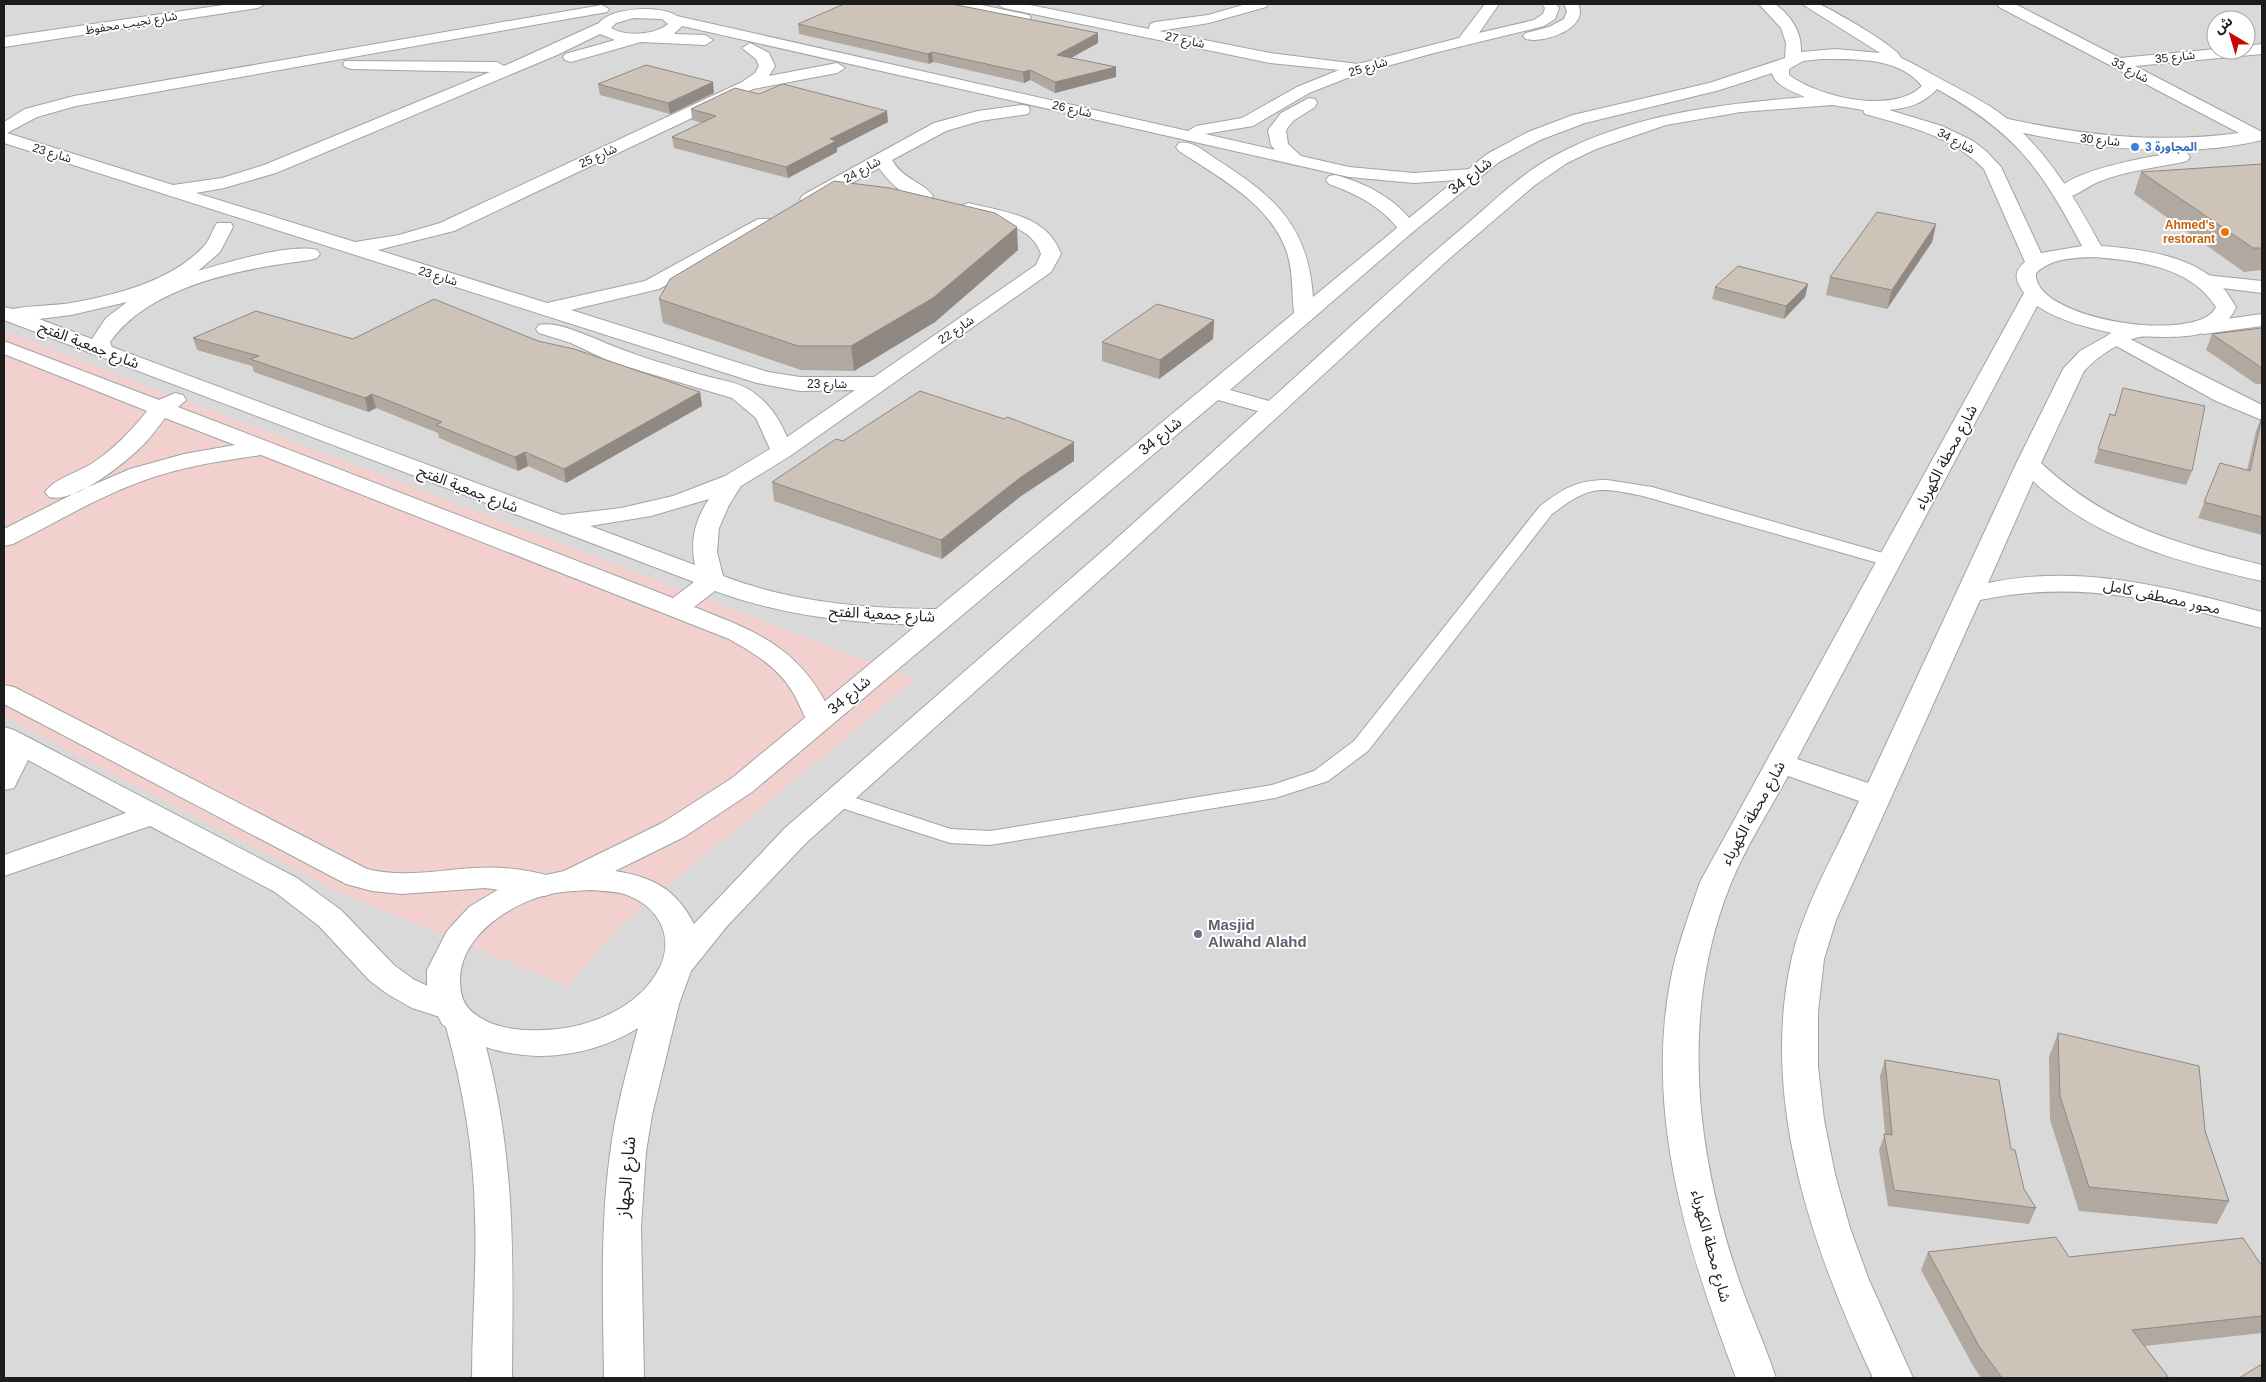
<svg xmlns="http://www.w3.org/2000/svg" width="2266" height="1382" font-family="Helvetica,'Noto Sans Arabic',sans-serif">
<rect width="100%" height="100%" fill="#eeeae0"/>
<path fill="#dad9d9" fill-rule="evenodd" d="M4 4H2262V1378H4ZM2216 20H2246V50H2216Z"/>
<path fill="#f1d0cd" d="M4 331 916 679 620 926 568 986 340 893 4 717Z"/>
<g fill="none" stroke-linecap="round" stroke-linejoin="round">
<defs>
<path id="service" d="M1607 480 1652 487 1897 557 1900 561 1897 565H1885L1643 496C1598 486 1589 486 1552 514L1368 751 1328 781 1275 798 990 845 950 843 829 804 826 799 829 794 837 792 951 829 990 831 1272 785 1314 771 1354 741 1540 506C1563 489 1576 480 1607 480Z"/>
<path id="minor" d="M950 4H977L1029 15 1031 18 1024 22 952 7Z
M997 4H1025L1149 29 1150 24 1155 22 1208 15 1246 4H1268L1266 7 1209 23 1159 31 1270 53 1358 64 1459 38 1485 4H1499L1479 33 1534 20 1543 14 1545 8 1542 4H1556L1559 8 1555 19 1544 26 1434 53 1355 75 1309 93 1253 126 1205 134 1275 150 1271 145 1268 130 1281 113 1309 98 1315 99 1317 103 1315 107 1293 121 1286 130 1288 144 1301 156 1349 167 1414 173 1471 169 1477 170 1480 174 1477 178 1471 179 1414 183 1349 177 682 26 674 34 705 35 713 40 705 45 641 42 571 62 565 60 563 57 565 54 615 40 600 34 557 55 276 173 224 188 196 193 355 242 399 235 440 223 742 82 755 73 759 66 756 59 742 48 750 43 769 53 775 66 769 76 837 63 845 68 837 73 753 89 454 231 378 250 547 303 645 281 758 219H772L774 223 772 227 659 289 571 310 768 372 800 377H874L1036 265 1041 254C1031 223 990 220 962 213L960 209 962 205 969 203C1004 212 1047 215 1061 254L1051 272 790 456 741 486 729 505 719 528 717 552 723 576C794 603 868 609 943 609L952 611 956 617 952 623 943 625C866 625 788 618 715 591L694 607C761 633 804 650 834 720L830 726 820 729 810 726C803 715 799 702 792 691 778 667 752 652 729 639L261 455C223 461 184 466 148 479 101 495 57 522 13 544L4 546V529L79 491 130 469 184 454 235 445 165 418C158 427 152 436 143 445 125 463 75 504 49 497L45 492C54 479 78 472 91 464 114 449 131 431 147 411L4 354V341L159 400 175 393 183 395 186 400 178 407 673 598 694 582 4 320V307L13 309C31 305 52 306 71 303 116 295 172 281 204 246 210 240 212 230 217 223H231L233 227 220 252 198 271C226 263 290 243 317 250L320 254 317 258 310 260C245 268 150 285 110 342L112 347 562 515 621 508 673 496 725 476 770 449 756 418 732 398 611 362 571 343 539 333 536 329 539 325C555 321 578 332 594 338 629 354 665 364 702 375 717 379 737 382 750 390 769 403 778 416 787 437L855 390 800 391 757 383 4 143V122L25 109 74 96 602 5 609 9 607 12 76 106 37 117 7 133 173 185 222 178 264 165 490 72 351 69 345 67 343 64 345 61 497 62 504 66 599 23C612 7 661 5 677 16L1188 131 1196 126 1242 118 1297 87 1339 70 1270 63 1004 8ZM634 18 662 19 668 24C655 35 626 37 611 28L616 23ZM127 302 106 318 92 339 39 319 71 315ZM709 499C695 520 690 540 695 565L590 526 651 516Z
M1564 4H1578C1590 28 1544 44 1526 39L1523 36 1526 33 1549 27 1564 19 1567 11Z
M1997 4H2015L2120 58 2216 49 2246 50V46L2262 44V54L2135 66 2262 132V140C2179 161 2075 146 1993 126L1991 122 1993 118 1999 117C2079 135 2157 144 2239 133L1999 7Z
M1022 105 1028 106 1030 110 1028 114 980 121 946 131 892 160C903 180 924 182 933 196L930 200C911 205 889 182 879 168L815 203H803L800 199 803 195 934 123 978 111Z
M2181 152 2187 153 2190 157 2187 161C2157 168 2127 170 2098 182 2084 188 2070 202 2056 198L2053 194C2070 169 2152 156 2181 152Z
M1335 175C1367 183 1398 200 1416 227L1414 231H1400C1382 207 1357 194 1329 184L1326 180 1329 176Z
M2205 275 2262 281V293L2198 285 2195 281 2198 277Z
M2262 314V326L2204 334 2197 332 2194 328 2197 324 2204 322Z
M2116 332 2262 405V420L2216 401 2109 342 2106 338 2109 334Z
M4 685 14 687 367 869C403 878 439 870 475 868 502 866 531 870 556 878L561 885 556 892 545 896 485 888 402 894 372 891 346 884 4 704Z
M4 727 14 730 297 878 341 910 394 965 413 979 436 990 461 999 466 1008 461 1017 449 1020 412 1008 389 995 370 981 319 926 275 892 150 826 4 876V855L126 813 28 760 14 788 4 790Z"/>
<path id="tertiary" d="M230 4H265L258 8 4 47V37Z
M1759 4H1775C1791 16 1802 32 1801 52L1835 49 1880 53 1802 4C1807 4 1816 3 1821 5 1834 11 1900 48 1901 58 1911 62 1919 67 1928 72 1951 85 1975 96 1997 111 2045 146 2073 195 2101 246 2141 249 2194 255 2223 288 2228 293 2232 301 2236 307 2225 335 2189 337 2163 337 2155 337 2146 336 2139 337 2119 342 2098 356 2084 371L2041 463C2109 526 2175 543 2262 565V581C2181 563 2095 540 2033 481L1988 583C2081 563 2172 588 2262 612V628C2237 622 2213 615 2188 609 2119 591 2051 585 1980 600L1836 920 1824 959 1818 1012V1066L1824 1120 1835 1174 1850 1228 1869 1280 1913 1378H1873C1813 1250 1759 1100 1792 957 1805 903 1836 851 1859 801L1788 776C1769 811 1746 846 1731 883 1678 1014 1696 1156 1741 1286 1752 1317 1766 1347 1776 1378H1736C1689 1254 1645 1118 1670 983 1676 949 1689 915 1700 882L2024 293C2015 280 2013 272 2025 262L1984 169C1952 136 1908 126 1865 114L1863 110 1832 105 1741 112 1666 125 1596 149 1567 163 1535 185 1450 258 1124 558 807 842 728 925 691 971 679 1004 652 1115 646 1152 641 1227 644 1378H604C603 1303 600 1228 610 1154 615 1112 627 1070 638 1028 593 1056 536 1064 486 1047 516 1160 513 1263 512 1378H472C472 1324 477 1269 475 1215 474 1151 463 1088 446 1027L442 1024 427 995V970L447 931 469 907 499 889 532 878 564 871 662 823 732 778 1294 313C1292 294 1293 274 1288 256 1273 205 1220 178 1179 151L1176 147 1179 143C1193 140 1205 152 1216 159 1274 196 1308 225 1313 297L1487 154 1528 132 1573 115 1709 83 1785 58 1786 43 1781 28ZM1822 59C1855 59 1899 57 1922 86 1892 115 1819 97 1789 75V69L1803 61ZM1772 73C1775 86 1794 92 1805 97 1721 104 1632 114 1556 155 1523 172 1495 200 1467 224 1399 281 1335 341 1269 401L1230 390 1414 231 1499 162 1540 140 1585 123 1720 90ZM1937 89C2015 132 2041 168 2082 246L2041 253 2001 167 1986 151 1973 141 1942 126 1889 110C1909 108 1923 104 1937 89ZM2094 257C2138 261 2190 266 2216 307 2200 345 2032 320 2036 273 2052 258 2073 258 2094 257ZM2037 306C2060 321 2085 327 2112 333L2080 351 2063 369 2016 464 1868 783 1797 759ZM1218 400 1258 411 1106 548 785 828 694 924C676 889 653 877 615 871L684 837 752 792ZM591 890C602 891 614 891 624 894 661 906 677 941 656 974 634 1011 582 1030 542 1030 523 1031 503 1029 486 1021 467 1011 460 1001 460 980 460 937 508 905 546 895 560 891 576 891 591 890Z"/>
</defs>
<use href="#service" stroke="#a3a3a3" stroke-width="2"/>
<use href="#minor" stroke="#a3a3a3" stroke-width="2"/>
<use href="#tertiary" stroke="#a3a3a3" stroke-width="2"/>
<use href="#service" fill="#fff" fill-rule="evenodd"/>
<use href="#minor" fill="#fff" fill-rule="evenodd"/>
<use href="#tertiary" fill="#fff" fill-rule="evenodd"/>
</g>
<path fill="#b1a89f" d="M798 24 1098 33V43L1071 58 1116 67V77L1055 93 1030 80 1024 83 933 62 929 64 799 34Z
M598 84 714 93 670 114 600 95Z
M759 94 888 122 837 148V152L788 178 674 148 672 137 702 123 692 120 691 109Z
M2262 164V270L2244 272 2134 194 2141 172Z
M1936 224 1932 242 1887 309 1826 295 1830 277Z
M1018 250 935 322 854 371 801 370 663 323 659 299Z
M1808 284 1805 297 1784 319 1712 299 1715 287Z
M1214 320 1213 339 1159 379 1102 361V342Z
M2262 328V384H2256L2206 350 2212 334Z
M193 338 538 341 700 392 702 406 566 483 528 466 518 471 439 438 438 433 376 408 368 412 254 372 252 366 197 350Z
M2123 388 2192 471 2186 485 2094 463 2110 414 2115 415Z
M2262 416V535L2198 518 2220 463 2247 470 2256 431Z
M843 441 1074 461 1021 496 942 559 774 501 772 482Z
M2058 1033 2205 1131 2229 1201 2217 1224 2079 1211 2050 1120 2049 1057Z
M1885 1060 2011 1149 2024 1189 2036 1208 2029 1224 1888 1206 1879 1150 1885 1134 1880 1076Z
M1928 1252 2069 1257 2262 1266V1333L2145 1346 2169 1378H1981L1972 1364 1921 1270Z"/>
<path fill="#908882" d="M1098 33V43L1058 65 1057 55Z
M932 52 933 62 929 64 928 54Z
M1116 67V77L1055 93V82Z
M1030 70V80L1024 83 1023 72Z
M713 82 714 93 670 114 668 103Z
M887 111 888 122 837 148V152L788 178 786 167 830 139Z
M1936 224 1932 242 1887 309 1892 290Z
M1017 227 1018 250 935 322 854 371 851 346Z
M1808 284 1805 297 1784 319 1786 306Z
M1214 320 1213 339 1159 379 1160 360Z
M700 392 702 406 566 483 564 469Z
M372 394 376 408 368 412 365 398Z
M1074 442V461L1021 496 942 559 941 540 1021 477Z
M525 452 528 466 518 471 515 457Z"/>
<path fill="#cec3b9" stroke="#908882" d="M844 4H952L1098 33 1057 55 1116 67 1055 82 1030 70 1023 72 932 52 928 54 798 24Z
M646 65 713 82 668 103 598 84Z
M783 84 887 111 830 139 836 141 786 167 672 137 716 116 691 109 735 88 759 94Z
M2262 164V248H2253L2141 172Z
M834 181 890 188 995 213 1017 227 933 298 851 346H798L659 299 670 279Z
M1877 212 1936 224 1892 290 1830 277Z
M1738 266 1808 284 1786 306 1715 287Z
M434 299 538 341 574 349 700 392 564 469 525 452 515 457 436 425 442 422 372 394 365 398 250 359 259 356 193 338 256 311 353 339Z
M1157 304 1214 320 1160 360 1102 342Z
M2262 328V368L2212 334Z
M2123 388 2205 406 2192 471 2098 449 2110 414 2115 416Z
M920 391 1004 419 1007 417 1074 442 1021 477 941 540 772 482 836 439 843 441Z
M2262 416V517L2204 502 2220 463 2250 471Z
M2058 1033 2199 1066 2205 1131 2229 1201 2089 1187 2060 1096Z
M1885 1060 1999 1080 2011 1149 2015 1150 2024 1189 2036 1208 1894 1190 1884 1134 1892 1135Z
M2056 1237 2069 1257 2243 1238 2262 1266V1316L2132 1330 2169 1378H2002L1979 1346 1928 1252Z
M2262 1364V1378H2239Z"/>
<circle fill="#3f7fe0" stroke="#fff" stroke-width="2" cx="2135" cy="147" r="5"/>
<circle fill="#e8710a" stroke="#fff" stroke-width="2" cx="2225" cy="232" r="5"/>
<circle fill="#6b7280" stroke="#fff" stroke-width="2" cx="1198" cy="934" r="5"/>
<g text-anchor="middle" stroke-width="4" stroke-linejoin="round" paint-order="stroke">
<g font-size="12" fill="#1c1c1c" stroke="#fff">
<text transform="translate(131 23) rotate(-9)" y="4">شارع نجيب محفوظ</text>
<text transform="translate(1185 40) rotate(12)" y="4">شارع 27</text>
<text transform="translate(2175 57) rotate(-6)" y="4">شارع 35</text>
<text transform="translate(1368 67) rotate(-17)" y="4">شارع 25</text>
<text transform="translate(2130 70) rotate(28)" y="4">شارع 33</text>
<text transform="translate(1072 109) rotate(13)" y="4">شارع 26</text>
<text transform="translate(2100 140) rotate(6)" y="4">شارع 30</text>
<text transform="translate(1956 141) rotate(28)" y="4">شارع 34</text>
<text transform="translate(52 153) rotate(17)" y="4">شارع 23</text>
<text transform="translate(598 156) rotate(-25)" y="4">شارع 25</text>
<text transform="translate(862 170) rotate(-29)" y="4">شارع 24</text>
<text transform="translate(438 276) rotate(17)" y="4">شارع 23</text>
<text transform="translate(956 330) rotate(-34)" y="4">شارع 22</text>
<text x="827" y="388">شارع 23</text>
</g>
<g font-size="12" font-weight="bold" fill="#366cbe" stroke="#fff" text-anchor="start">
<text x="2145" y="151">المجاورة 3</text>
</g>
<g font-size="12" font-weight="bold" fill="#c56008" stroke="#fff" text-anchor="end">
<text x="2215" y="229">Ahmed's<tspan x="2215" dy="14">restorant</tspan></text>
</g>
<g font-size="15" fill="#1c1c1c" stroke="#fff">
<text transform="translate(1470 176) rotate(-38)" y="5">شارع 34</text>
<text transform="translate(89 345) rotate(21)" y="5">شارع جمعية الفتح</text>
<text transform="translate(1160 436) rotate(-39)" y="5">شارع 34</text>
<text transform="translate(1946 457) rotate(-62)" y="5">شارع محطة الكهرباء</text>
<text transform="translate(468 489) rotate(21)" y="5">شارع جمعية الفتح</text>
<text transform="translate(2162 597) rotate(12)" y="5">محور مصطفى كامل</text>
<text transform="translate(882 614) rotate(3)" y="5">شارع جمعية الفتح</text>
<text transform="translate(849 695) rotate(-40)" y="5">شارع 34</text>
<text transform="translate(1753 813) rotate(-61)" y="5">شارع محطة الكهرباء</text>
<text transform="translate(1711 1246) rotate(75)" y="5">شارع محطة الكهرباء</text>
</g>
<g font-size="15" font-weight="bold" fill="#5b616d" stroke="#fff" text-anchor="start">
<text x="1208" y="930">Masjid<tspan x="1208" dy="17">Alwahd Alahd</tspan></text>
</g>
<g font-size="18" fill="#1c1c1c" stroke="#fff">
<text transform="translate(626 1177) rotate(-85)" y="6">شارع الجهاز</text>
</g>
</g>
<rect width="2266" height="1382" fill="none" stroke="#1c1c1c" stroke-width="10"/>
<g transform="translate(2231 35) rotate(322)"><circle r="24" fill="#ffffff" stroke="#a4a4a4"/>
<path d="M0-4L9 19L0 12L-9 19Z" fill="#c80800"/>
<text y="-8" font-size="14" font-weight="bold" text-anchor="middle" fill="#1c1c1c">ش</text>
</g>
</svg>
